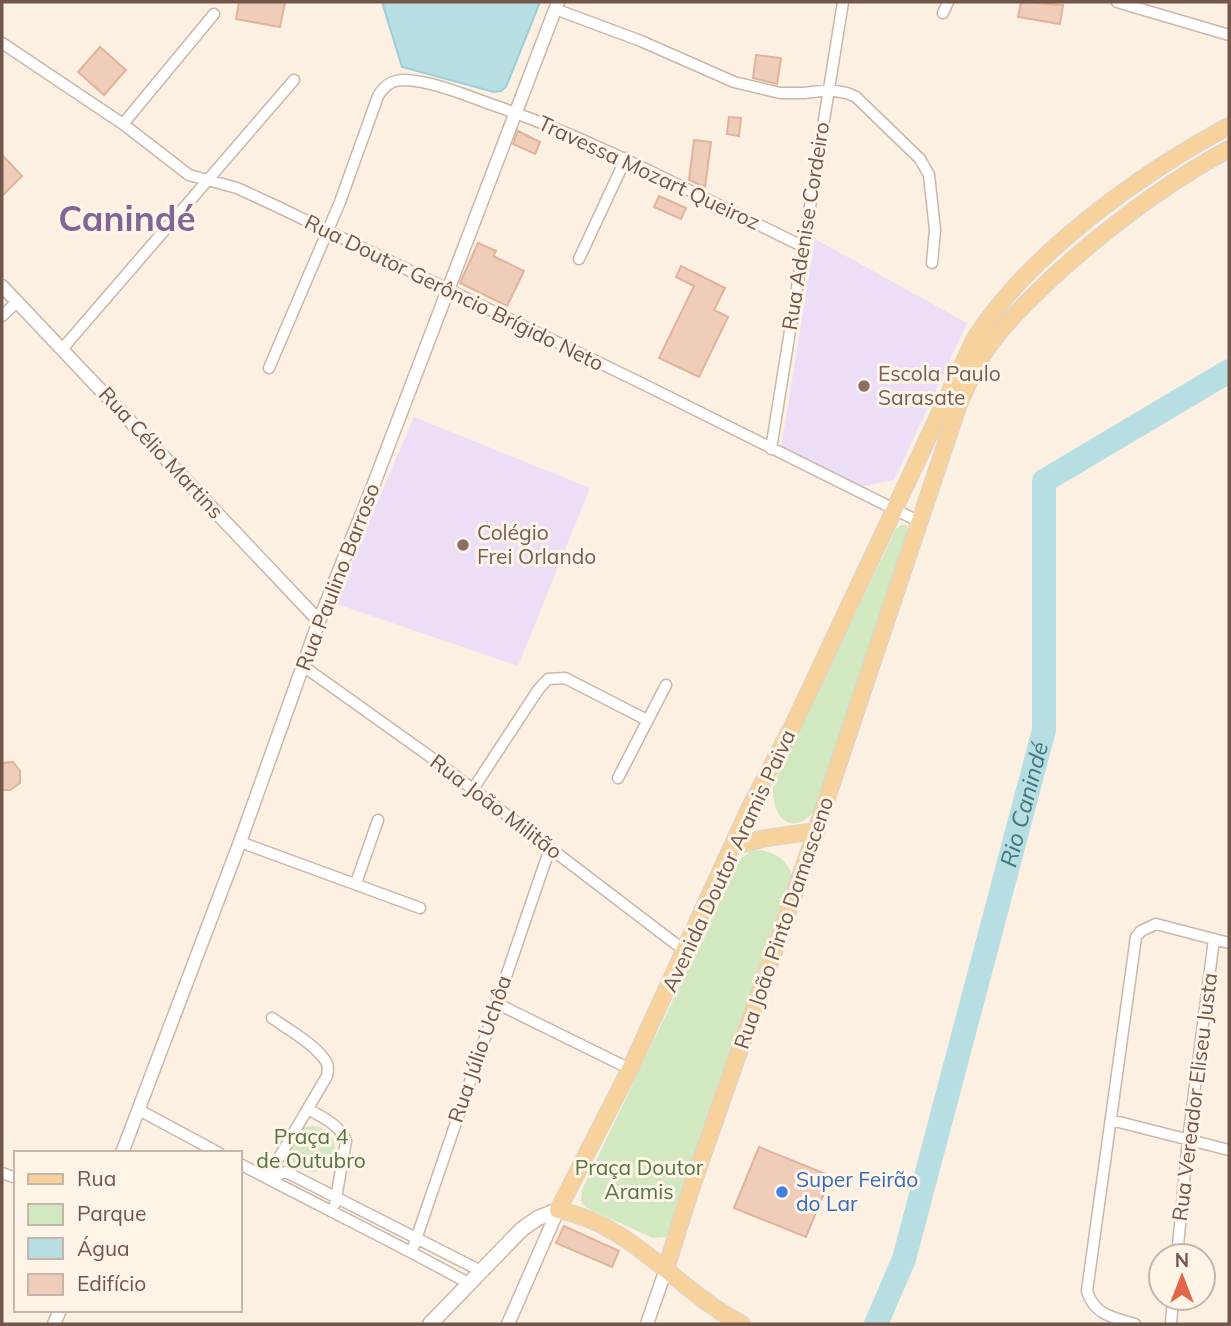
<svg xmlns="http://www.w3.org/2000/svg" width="1231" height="1326" font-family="Mulish,sans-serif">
<rect width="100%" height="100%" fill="#fbf0e1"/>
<path fill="#eddef7" d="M815 239 967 323 894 480 860 487 781 448Z
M414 417 590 488 518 666 334 603Z"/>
<path fill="#d2e8c1" d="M901 525H907L909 533 816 810C790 839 771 816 773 785L896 529Z
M761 850C778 854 785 859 792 875L671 1230 666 1237 653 1238 587 1208 581 1201 582 1190 741 858 751 851Z
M289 1149a23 23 0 1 1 46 0a23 23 0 1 1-46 0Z"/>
<path fill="#b7dfe3" stroke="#9eced5" stroke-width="2" d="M382 2H540L506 87 501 91 494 92 402 67Z"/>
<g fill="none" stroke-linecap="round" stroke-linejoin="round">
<path stroke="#b7dfe3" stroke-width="24" id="s1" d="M876 1324 904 1259 1044 730V481L1229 371"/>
</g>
<path fill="#efcdba" stroke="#e1b39b" stroke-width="2" d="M239 2H285L280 27 236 19Z
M1021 2 1063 5 1060 24 1018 17Z
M100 47 126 70 104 95 78 72Z
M756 55 781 58 777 84 753 78Z
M729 117 741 118 739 136 727 134Z
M518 131 540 142 535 154 513 144Z
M694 140 711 142 705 187 689 180Z
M2 155 22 176 2 196Z
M659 196 686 208 681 219 654 207Z
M478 243 496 251 493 256 524 271 507 306 460 283Z
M681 266 725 288 714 310 728 317 699 377 659 358 694 286 676 277Z
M13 762 20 771V783L10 790H2V763Z
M759 1147 831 1176 806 1237 734 1208Z
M564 1226 619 1251 612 1267 556 1243Z"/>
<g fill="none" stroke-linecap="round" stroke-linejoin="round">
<defs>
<path id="minor" d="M1117 2 1229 35
M555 9 641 41 734 82 780 93H804L829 90 847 93 856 97 920 159 929 175 935 230 932 263
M943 13 948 2
M2 43 123 124 189 175 237 188 274 205 639 382 920 522
M123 124 214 14
M579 259 626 158
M2 316 17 302
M63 348 294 80
M269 368 340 202 378 96C384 86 391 80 404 80 434 81 467 96 496 106 603 143 700 197 802 246
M771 449 843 2
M303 666 432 758 685 951
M618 778 666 685
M473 789 538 690 548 679 565 678 647 720
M240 842 420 908
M356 883 378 820
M496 1003 630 1069
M308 1109C323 1118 339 1124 346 1141L335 1204
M139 1110 219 1153
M1111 1120 1229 1150
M240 1164C315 1204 393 1241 468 1283
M2 1173 16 1178
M267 1178 286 1172 481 1271
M267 1178 327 1076C328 1070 329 1065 325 1060 313 1043 289 1030 272 1018
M412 1251 550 848
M1177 1256 1188 1140 1214 939
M1135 1324C1114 1318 1094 1315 1087 1291L1136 937 1141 931 1156 924 1229 943
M1171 1324 1173 1298"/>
<path id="tertiary" d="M2 286 319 621
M122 1153 240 842 319 621 373 486 558 2
M54 1324 60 1310
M508 1324 558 1210
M647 1324 666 1269"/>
<path id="secondary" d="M430 1324 522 1229 538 1218 558 1210"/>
<path id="primary" d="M732 847 766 838 816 831
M666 1269 689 1195 816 831 959 404C967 387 974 368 985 352 1003 324 1029 300 1053 277 1107 228 1166 183 1229 149
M742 1324C677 1291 633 1224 558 1210L630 1069 749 809 795 721 974 340C1027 255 1141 173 1229 126"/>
</defs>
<use href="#minor" stroke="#cbb7a9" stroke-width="13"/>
<use href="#tertiary" stroke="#cbb7a9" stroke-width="15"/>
<use href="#secondary" stroke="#d0b9a9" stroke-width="17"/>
<use href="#primary" stroke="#dad3d0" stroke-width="18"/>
<use href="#minor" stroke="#fff" stroke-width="10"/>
<use href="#tertiary" stroke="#fff" stroke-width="12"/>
<use href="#secondary" stroke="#fff" stroke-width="14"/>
<use href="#primary" stroke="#f8d29c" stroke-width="16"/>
</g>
<g fill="#8d6e63" stroke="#fef4e7" stroke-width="2.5">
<circle cx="864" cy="386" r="7"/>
<circle cx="463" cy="545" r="7"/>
</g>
<circle fill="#3f7fe0" stroke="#fef4e7" stroke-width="2.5" cx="782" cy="1192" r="7"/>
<g text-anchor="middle" stroke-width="6" stroke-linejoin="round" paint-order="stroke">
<g font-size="21" fill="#715649" stroke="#fef4e7">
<text transform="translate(649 173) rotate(25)" y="7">Travessa Mozart Queiroz</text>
<text transform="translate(806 226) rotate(-81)" y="7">Rua Adenise Cordeiro</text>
<text transform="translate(454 293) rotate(26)" y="7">Rua Doutor Gerôncio Brígido Neto</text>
<text transform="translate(161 453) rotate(47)" y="7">Rua Célio Martins</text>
<text transform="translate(338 577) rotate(-69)" y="7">Rua Paulino Barroso</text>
<text transform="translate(496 807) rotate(37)" y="7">Rua João Militão</text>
<text transform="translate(729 861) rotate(-65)" y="7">Avenida Doutor Aramis Paiva</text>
<text transform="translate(784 923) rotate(-71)" y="7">Rua João Pinto Damasceno</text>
<text transform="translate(480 1049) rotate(-71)" y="7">Rua Júlio Uchôa</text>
<text transform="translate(1195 1097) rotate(-83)" y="7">Rua Vereador Eliseu Justa</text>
</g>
<g font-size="21" fill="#785e54" stroke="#fef4e7" text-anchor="start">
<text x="878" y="381">Escola Paulo<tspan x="878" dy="24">Sarasate</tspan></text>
<text x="477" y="540">Colégio<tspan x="477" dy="24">Frei Orlando</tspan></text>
</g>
<g font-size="21" fill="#547742" stroke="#fef4e7">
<text x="311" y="1144">Praça 4<tspan x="311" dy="24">de Outubro</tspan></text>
<text x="639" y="1175">Praça Doutor<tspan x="639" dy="24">Aramis</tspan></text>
</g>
<g font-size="21" fill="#366cbe" stroke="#fef4e7" text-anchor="start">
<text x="796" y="1187">Super Feirão<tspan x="796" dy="24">do Lar</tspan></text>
</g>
<g font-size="23" font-style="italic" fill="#41767d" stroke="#fef4e7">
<text dy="8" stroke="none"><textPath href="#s1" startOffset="541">Rio Canindé</textPath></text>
</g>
<g font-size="35" font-weight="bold" fill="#826594" stroke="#fef4e7">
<text x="127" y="231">Canindé</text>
</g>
</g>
<rect width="1231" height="1326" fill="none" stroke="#715649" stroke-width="7"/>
<rect x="14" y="1151" width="228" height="161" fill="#fef4e7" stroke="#c6b5a8" stroke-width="2"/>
<rect x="28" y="1174" width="35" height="10" fill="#f8d29c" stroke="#c6b5a8" stroke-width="2"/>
<text x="77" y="1186" font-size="21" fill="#715649">Rua</text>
<rect x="28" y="1204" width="35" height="21" fill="#d2e8c1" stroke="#c6b5a8" stroke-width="2"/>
<text x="77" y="1221" font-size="21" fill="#715649">Parque</text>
<rect x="28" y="1238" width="35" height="21" fill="#b7dfe3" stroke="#c6b5a8" stroke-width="2"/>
<text x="77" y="1256" font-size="21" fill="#715649">Água</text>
<rect x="28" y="1274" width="35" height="21" fill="#efcdba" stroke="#c6b5a8" stroke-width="2"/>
<text x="77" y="1291" font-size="21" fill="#715649">Edifício</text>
<g transform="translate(1182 1277)"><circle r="33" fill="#fef4e7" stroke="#c6b5a8" stroke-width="2"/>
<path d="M0-5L12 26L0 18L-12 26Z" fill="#e1664a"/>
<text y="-10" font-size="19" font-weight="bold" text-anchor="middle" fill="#715649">N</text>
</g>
</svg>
